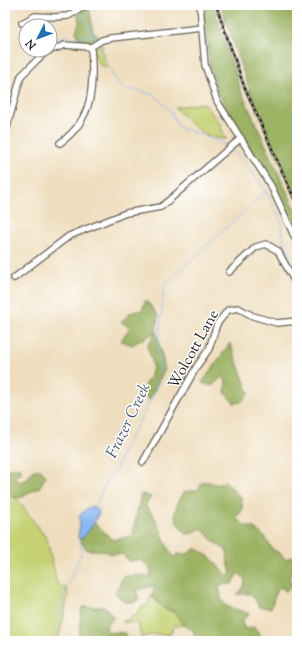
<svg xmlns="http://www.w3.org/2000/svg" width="302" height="646" font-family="'Sorts Mill Goudy',serif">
<rect width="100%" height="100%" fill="#fff"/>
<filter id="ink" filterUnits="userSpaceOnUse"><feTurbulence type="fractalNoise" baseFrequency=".025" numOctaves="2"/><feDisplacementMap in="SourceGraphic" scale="8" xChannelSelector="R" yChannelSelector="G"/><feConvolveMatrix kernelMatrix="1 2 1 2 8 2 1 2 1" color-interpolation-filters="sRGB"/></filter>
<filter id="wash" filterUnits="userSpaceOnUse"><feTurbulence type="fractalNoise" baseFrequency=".012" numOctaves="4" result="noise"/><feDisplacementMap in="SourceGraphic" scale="16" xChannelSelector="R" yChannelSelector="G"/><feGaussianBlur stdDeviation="0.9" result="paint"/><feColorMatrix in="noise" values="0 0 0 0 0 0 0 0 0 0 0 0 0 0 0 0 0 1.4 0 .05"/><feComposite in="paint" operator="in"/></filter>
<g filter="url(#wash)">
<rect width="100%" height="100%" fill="#efdebe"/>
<path fill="#c5d172" stroke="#707647" d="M102 40V52L109 68 100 65 91 47Z
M204 103 218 121 226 139C203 139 189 123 175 107Z
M5 494 16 498 47 539 57 584 67 589 68 596 58 641H5Z
M151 595 163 608 176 613 183 625 174 626 169 635 155 634 141 637 138 623 122 622 136 615 140 608 148 605Z"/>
<path fill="#9cb364" stroke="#5c6840" d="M77 5H89L93 32 102 40 91 47 80 40 76 32 79 23Z
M202 5H213L241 91 297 214V239L277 193 218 93 211 71Z
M221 5H297V198C266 136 241 71 221 5Z
M146 300 158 315 156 331 165 369 149 400 143 395C144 379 149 382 152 372 154 363 150 354 147 347L155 332 132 345 121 341 130 327 121 322 130 313 142 310Z
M230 343 249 394 241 402 234 403 225 393 226 382 223 376 212 386 202 383Z
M13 468H21V473L14 477 19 482 26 480 34 470H41L46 476 39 488C21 494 27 503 5 494V471Z
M225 481 241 498 243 509 236 518 245 526 254 528 265 537 272 549 281 554 285 559 294 556 297 570 292 573 289 579 293 587 285 591 281 587 276 592 271 608 259 607C252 593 252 592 237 595L244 585 245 579 238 573 232 584 219 585 221 599 226 606 250 614 241 621 245 629 254 627 260 634 258 641H202L195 638 193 630 183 625 176 613 163 608 152 595 155 586 136 590 139 599 135 602H125L115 593 123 577 135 575 151 577 150 567 139 560 129 561 122 554H111L102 550H87L78 537 85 514 113 540 132 536 141 494 151 497 145 506C163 521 161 543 175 558L177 554H187L196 548 211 558 227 576 231 572 228 563 227 551 213 541 201 528 193 533 186 534C170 517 173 511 184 492L198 490 202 482H210L217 485Z
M82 607H105L114 618 106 626 107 632 125 633 128 641H78Z"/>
<path fill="#87b7f2" stroke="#526a87" d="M92 506 99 511C98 518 86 537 80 539L78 537 80 524 79 517 86 509Z"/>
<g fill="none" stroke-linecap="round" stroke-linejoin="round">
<path stroke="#87b7f2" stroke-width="1" d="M81 12 96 41
M50 42 67 36 79 38 91 35
M99 45 109 68 121 87 155 95 171 112 177 125 182 129 205 136 227 146
M30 56 36 50
M231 149C246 159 277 205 281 222 282 224 281 228 282 231 283 243 291 253 297 264
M95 507 104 486 115 471 125 447 155 392 160 372 158 353 164 285 265 192
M54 641 63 596 82 552 80 539"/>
</g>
</g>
<g filter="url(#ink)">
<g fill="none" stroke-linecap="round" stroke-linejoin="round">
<defs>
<path id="minor" d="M200 5 205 65 217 101 271 186 297 242
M22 23 35 16 55 17 68 16 87 5
M91 47 102 40 111 38 202 28
M6 131 21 76 37 60 46 52 65 45 91 47
M60 143C94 119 94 86 91 47
M229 272 256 247 266 244 278 251 297 286
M14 278 69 236 126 213 161 207 241 138
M143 462 197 366 209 349 217 324 228 310 238 308 253 316 277 323 297 321"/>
</defs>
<use href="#minor" stroke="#666055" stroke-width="8"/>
<use href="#minor" stroke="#fff" stroke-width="5.5"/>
<defs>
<path id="rail" d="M216 5 244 86 297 205"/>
</defs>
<use href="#rail" stroke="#1c1c1c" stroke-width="2.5"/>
<use href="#rail" stroke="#fff" stroke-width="1" stroke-dasharray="3" stroke-linecap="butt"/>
</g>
</g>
<g text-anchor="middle" stroke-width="3" stroke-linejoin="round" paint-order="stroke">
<g font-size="15" fill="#1c1c1c" stroke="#fff">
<text transform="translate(193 349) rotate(-61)" y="5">Wolcott Lane</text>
</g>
<g font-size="16" font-style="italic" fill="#475a72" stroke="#fff">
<text transform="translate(127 420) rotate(-64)" y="6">Frazer Creek</text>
</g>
</g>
<rect width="302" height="646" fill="none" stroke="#fff" stroke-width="20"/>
<g transform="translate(38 38) rotate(228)"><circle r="19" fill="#ffffff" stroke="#a4a4a4"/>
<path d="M0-3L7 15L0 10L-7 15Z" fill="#1f6fb2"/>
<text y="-6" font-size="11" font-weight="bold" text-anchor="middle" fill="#1c1c1c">N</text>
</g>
</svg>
